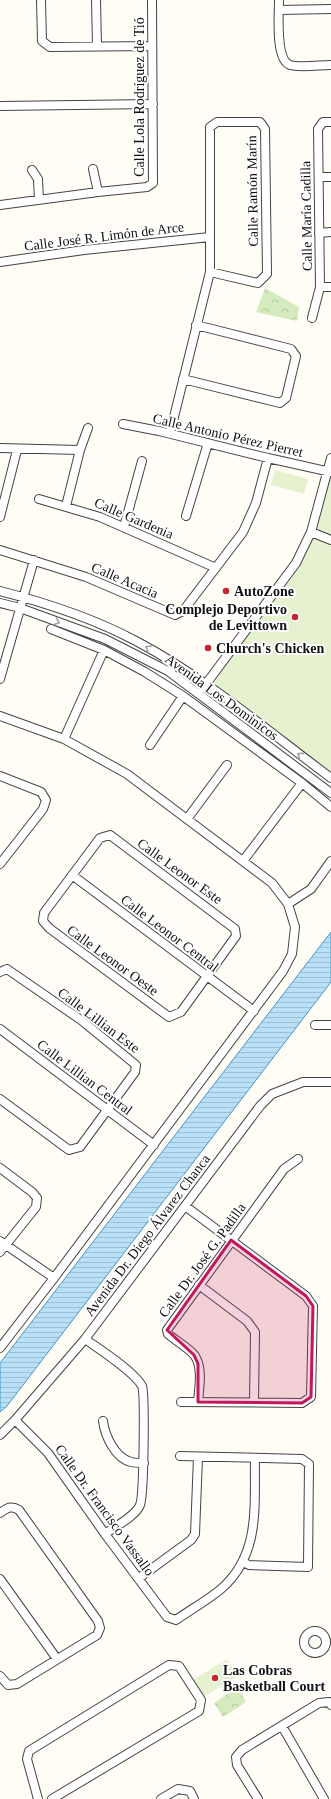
<svg xmlns="http://www.w3.org/2000/svg" width="331" height="1799" font-family="Georgia,serif">
<defs>
<pattern id="park-crowns" width="20" height="18" patternUnits="userSpaceOnUse"><rect width="20" height="18" fill="#d5ebbd"/><path d="M2 6a3 3 0 1 1 6 0M12 15a3 3 0 1 1 6 0" fill="none" stroke="#b6c8a1"/></pattern>
<pattern id="water-rules" width="6" height="5" patternUnits="userSpaceOnUse"><rect width="6" height="5" fill="#b9e0f7"/><path d="M0 2.5h6" fill="none" stroke="#9ebfd3"/></pattern>
</defs>
<rect width="100%" height="100%" fill="#fffdf5"/>
<path fill="url(#park-crowns)" d="M265 288 299 307 297 321 256 312Z
M238 1687 246 1702 223 1717 214 1703Z"/>
<path fill="#e6f2cf" d="M275 470 308 479 304 494 271 485Z
M331 474V777L215 687V681L297 563Z
M227 1659 238 1676 203 1697 193 1680Z"/>
<path fill="url(#water-rules)" stroke="#3f96cf" d="M331 932V982L7 1406 0 1412V1363Z"/>
<g fill="none" stroke-linecap="round" stroke-linejoin="round">
<defs>
<path id="minor" d="M41 0 42 41 50 47 152 46
M96 0 97 46
M279 0C279 14 275 60 290 65 300 68 320 65 331 65
M279 10 331 9
M0 106 153 104
M93 169 98 192
M32 170 38 179 39 200
M319 177H331
M0 205 98 192 147 187 153 183 152 0
M319 233 331 232
M0 262 84 250 210 237
M320 287H331
M312 318 320 287 318 129 323 122H331
M183 379 280 403 286 398 296 356 291 349 196 325
M123 424 159 431 268 458 331 472
M170 433 210 272V127L217 122H260L265 129 267 274 258 283 210 272
M0 448 80 450
M39 499 100 517 216 568
M66 506 80 450 88 428
M186 516 208 443
M0 517 17 450
M124 527 142 461
M311 532 331 540
M0 550 86 577 175 615 183 611 243 532 256 503 268 458
M0 591C47 603 93 618 136 641 206 678 268 731 331 778
M0 603 20 608 105 639 168 671 331 793
M51 629 104 650 145 672 183 696 302 783 331 807
M0 679 34 560
M203 688 296 563 311 532 331 458
M0 716 64 739 127 774 272 883 288 904 295 927 292 954 283 971 54 1278 0 1348
M64 739 104 650
M150 745 183 696
M0 776 41 792 46 800 43 809 0 864
M187 819 227 765
M110 835 235 929 236 936 181 1012 169 1017 49 928 43 921 44 913 100 838Z
M243 861 302 783
M72 875 254 1011
M288 904 311 889 331 861
M0 972 7 969 81 1020 136 1065 135 1072 80 1147 69 1150 0 1099
M315 1025H331
M0 1029 154 1145
M0 1168 32 1192 37 1198 36 1207 0 1252
M0 1241 54 1278
M199 1285 247 1321 255 1332 254 1402
M85 1339C99 1349 135 1372 142 1386 145 1393 144 1496 140 1505 136 1516 114 1527 105 1534
M181 1402 302 1403 311 1397 313 1306 306 1296 185 1206
M198 1402C199 1388 203 1369 195 1356 189 1348 176 1341 168 1334L167 1330 284 1169 298 1159
M15 1420 48 1453 105 1534 167 1617 176 1620C190 1610 208 1600 221 1589 261 1554 254 1506 255 1458
M103 1421C105 1436 115 1458 131 1462 135 1463 140 1463 144 1463
M0 1435 15 1420 85 1339 260 1106 272 1094 303 1082H331
M180 1456 302 1459 309 1464 308 1567 249 1565 243 1562
M0 1513C7 1508 11 1505 19 1510L98 1621 100 1628 97 1635 17 1684 8 1685 0 1676
M139 1578 191 1540 195 1534 198 1457
M0 1579 57 1659
M304 1642a11 11 0 1 1 22 0a11 11 0 1 1-22 0Z
M282 1726 324 1799
M38 1799 27 1759 29 1751 169 1665 179 1666 201 1700 199 1711 52 1799
M161 1799 178 1789 190 1791 194 1799
M258 1799 237 1765 236 1757 242 1750 319 1703 329 1702 331 1705"/>
</defs>
<use href="#minor" stroke="#444" stroke-width="10"/>
<use href="#minor" stroke="#fff" stroke-width="8"/>
</g>
<defs><path id="oneway-chevron" d="M-2-3.5L2.5 0L-2 3.5" fill="none" stroke-width="1.6" stroke-linecap="round" stroke-linejoin="round"/></defs>
<g stroke="#a0a0a0">
<use href="#oneway-chevron" transform="translate(57 622) rotate(20)"/>
<use href="#oneway-chevron" transform="translate(148 648) rotate(-150)"/>
<use href="#oneway-chevron" transform="translate(300 755) rotate(-143)"/>
</g>
<path fill="#c2185b" fill-opacity="0.2" stroke="#c2185b" stroke-width="3" stroke-linejoin="round" d="M231 1240 306 1296 313 1306 311 1397 302 1403 198 1402V1364L194 1355 167 1330Z"/>
<g fill="#c4262e" stroke="#fff" stroke-width="1.5">
<circle cx="226" cy="591" r="4"/>
<circle cx="295" cy="617" r="4"/>
<circle cx="208" cy="648" r="4"/>
<circle cx="215" cy="1678" r="4"/>
</g>
<g text-anchor="middle" stroke-width="4" stroke-linejoin="round" paint-order="stroke">
<g font-size="14" fill="#111" stroke="#fff">
<text transform="translate(139 97) rotate(-90)" y="5">Calle Lola Rodríguez de Tió</text>
<text transform="translate(252 191) rotate(-91)" y="5">Calle Ramón Marín</text>
<text transform="translate(306 216) rotate(-91)" y="5">Calle María Cadilla</text>
<text transform="translate(104 236) rotate(-7)" y="5">Calle José R. Limón de Arce</text>
<text transform="translate(228 435) rotate(13)" y="5">Calle Antonio Pérez Pierret</text>
<text transform="translate(134 518) rotate(23)" y="5">Calle Gardenia</text>
<text transform="translate(125 580) rotate(23)" y="5">Calle Acacia</text>
<text transform="translate(222 697) rotate(36)" y="5">Avenida Los Dominicos</text>
<text transform="translate(180 871) rotate(36)" y="5">Calle Leonor Este</text>
<text transform="translate(170 933) rotate(37)" y="5">Calle Leonor Central</text>
<text transform="translate(113 960) rotate(36)" y="5">Calle Leonor Oeste</text>
<text transform="translate(99 1020) rotate(37)" y="5">Calle Lillian Este</text>
<text transform="translate(85 1077) rotate(37)" y="5">Calle Lillian Central</text>
<text transform="translate(147 1235) rotate(-53)" y="5">Avenida Dr. Diego Álvarez Chanca</text>
<text transform="translate(202 1260) rotate(-54)" y="5">Calle Dr. José G. Padilla</text>
<text transform="translate(105 1510) rotate(54)" y="5">Calle Dr. Francisco Vassallo</text>
</g>
<g font-size="14" font-weight="bold" fill="#111" stroke="#fff" text-anchor="start">
<text x="234" y="596">AutoZone</text>
<text x="287" y="614" text-anchor="end">Complejo Deportivo<tspan x="287" dy="16">de Levittown</tspan></text>
<text x="216" y="653">Church's Chicken</text>
<text x="223" y="1675">Las Cobras<tspan x="223" dy="16">Basketball Court</tspan></text>
</g>
</g>
</svg>
